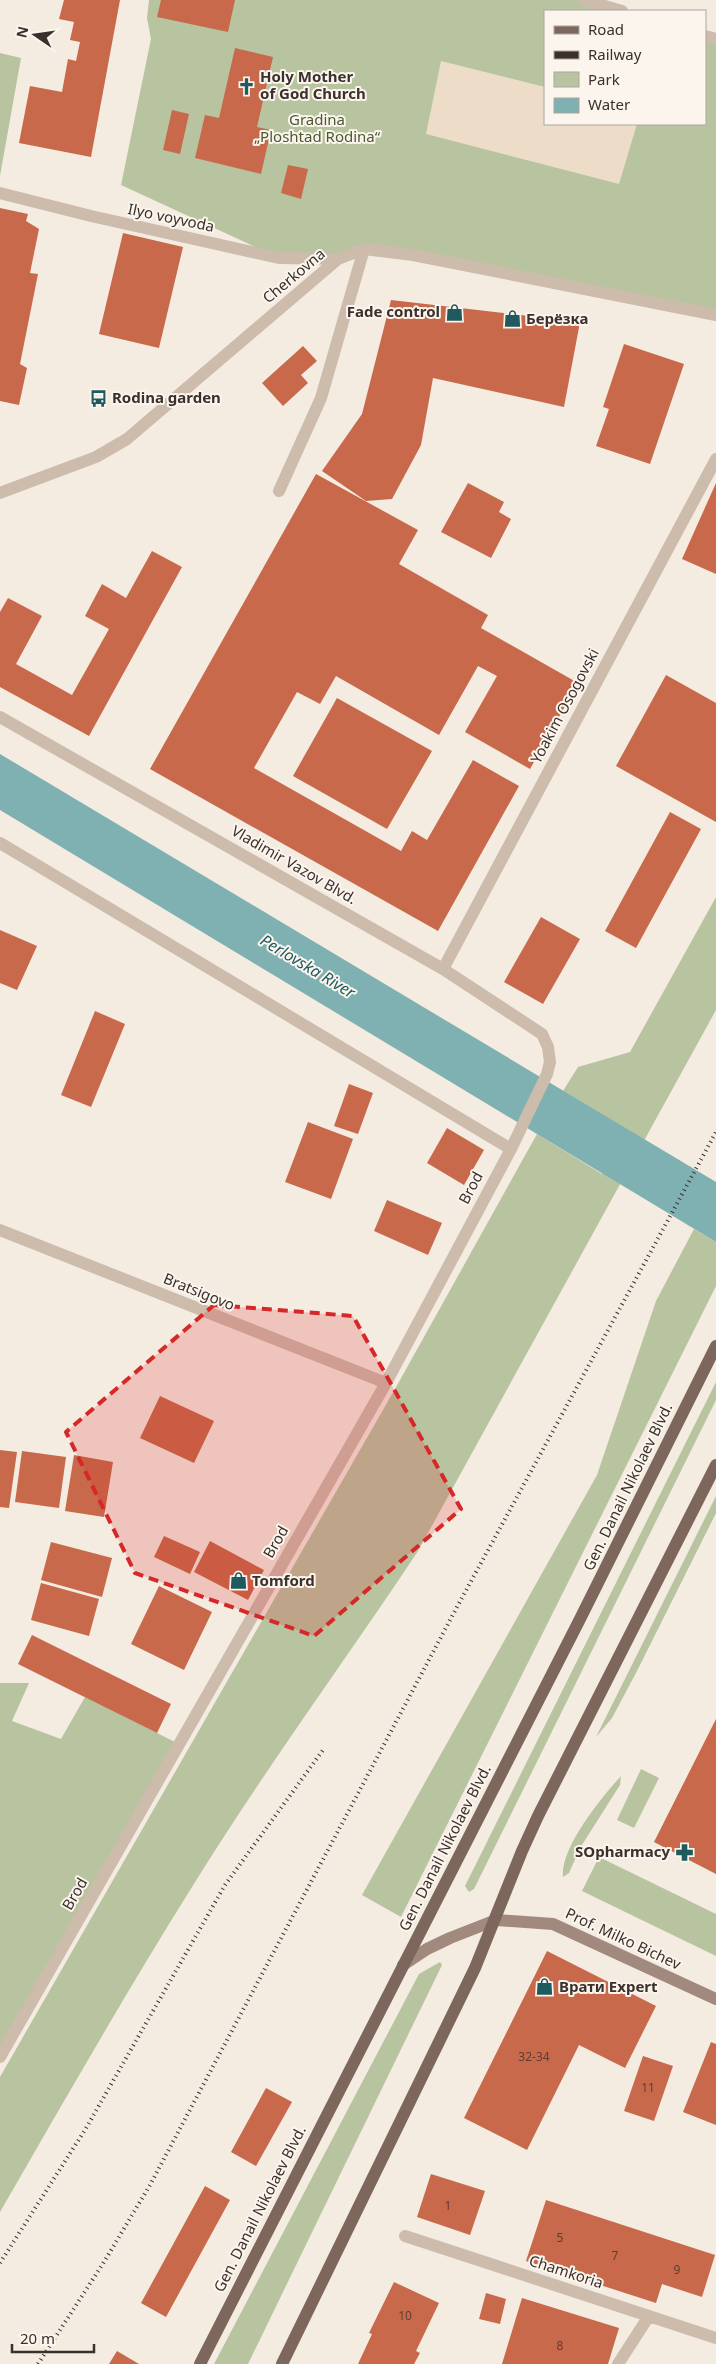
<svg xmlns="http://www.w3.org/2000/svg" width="716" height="2364" font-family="'Noto Sans',sans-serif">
<rect width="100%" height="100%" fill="#f4ebe1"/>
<path fill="#b8c4a0" d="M149 0H584L622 11H545V124H705V36L716 39V315L364 249 338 259 279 258 121 185 151 39 147 18Z
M0 53 21 58 0 176Z
M716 897V1010L418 1551C343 1664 263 1772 192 1887 125 1994 63 2103 0 2212V2077L395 1389 537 1134 602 1174 628 1130 563 1091 578 1067 630 1052Z
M694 1229 716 1242V1286L401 1917 362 1895 597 1475 656 1301Z
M716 1382V1400L474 1889 469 1892 465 1886Z
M716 1496V1513L637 1671 612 1718 596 1737Z
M0 1683H29L12 1721 61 1739 85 1697 179 1744 0 2057Z
M641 1769 659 1778 634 1828 617 1820Z
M621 1776 620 1785 580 1848 569 1873 563 1877C560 1848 601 1798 621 1776Z
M599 1857 716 1914V1956L582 1891Z
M440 1962 442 1965 248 2364H214L419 1974Z"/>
<path fill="#ecdcc8" d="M441 61 545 87V124H637L619 184 426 134Z"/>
<path fill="#7fb0b2" d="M0 754 716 1182V1242L0 810Z"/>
<path fill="#c8694b" d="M64 0H120L91 157 19 143 30 86 62 92 68 59 76 61 80 42 70 40 74 22 59 19Z
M161 0H235L228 32 157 17Z
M235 48 273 57 257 127 271 130 261 174 195 158 205 115 219 118Z
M172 110 189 114 180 154 163 150Z
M288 165 308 169 301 199 281 193Z
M0 208 28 214 26 221 39 229 30 273 38 274 20 364 27 368 19 405 0 401Z
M123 233 183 247 159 348 99 334Z
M391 300 580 322 564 407 433 378 421 445 392 499 366 501 322 471 362 414Z
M624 344 684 364 650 464 596 446 609 409 603 407Z
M303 346 317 361 301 375 308 383 283 406 262 383Z
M316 474 418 530 399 564 488 615 481 628 578 683 530 769 465 732 497 676 478 666 439 735 336 676 320 704 297 692 254 768 401 851 412 831 427 840 473 760 519 786 438 931 150 769Z
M468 483 504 502 499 512 511 519 491 558 441 532Z
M716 483V574L682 559Z
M152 551 182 567 89 736 0 687V612L8 598 42 616 16 664 72 695 109 629 85 616 102 584 126 598Z
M666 675 716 703V822L616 766Z
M337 698 432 751 387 829 293 776Z
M670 812 701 829 636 948 605 931Z
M541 917 580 939 543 1004 504 982Z
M0 930 37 946 17 990 0 983Z
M95 1011 125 1024 91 1107 61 1095Z
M349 1084 373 1093 358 1134 334 1126Z
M308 1122 353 1139 331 1199 285 1182Z
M447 1128 484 1150 464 1185 427 1163Z
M387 1200 442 1223 428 1255 374 1231Z
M160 1396 214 1421 194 1463 140 1438Z
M0 1450 17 1452 9 1508 0 1507Z
M22 1451 66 1457 59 1508 15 1502Z
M74 1455 113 1462 104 1517 65 1511Z
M164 1536 200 1552 190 1574 154 1557Z
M210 1541 264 1570 248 1600 194 1572Z
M51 1542 112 1558 102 1597 41 1580Z
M41 1583 99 1599 89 1636 31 1620Z
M159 1586 212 1612 184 1670 131 1644Z
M32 1635 171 1704 157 1733 18 1664Z
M716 1719V1874L654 1842Z
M547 1951 656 2006 625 2068 579 2045 527 2150 464 2118Z
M711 2042 716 2044V2125L683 2112Z
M643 2056 673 2066 654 2121 624 2111Z
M266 2088 292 2102 256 2166 231 2152Z
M431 2174 485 2191 470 2235 417 2217Z
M205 2186 230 2200 166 2317 141 2303Z
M546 2200 715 2255 702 2297 662 2284 656 2303 526 2261Z
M394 2282 439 2303 416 2351 420 2353 414 2364H358L372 2334 369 2333Z
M486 2293 506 2299 500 2324 479 2319Z
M522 2298 619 2328 608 2364H502Z
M117 2351 139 2364H109Z"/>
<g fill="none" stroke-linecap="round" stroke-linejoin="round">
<path stroke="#cdbbac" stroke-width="12" d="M584 0 622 11
M705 36 716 39
M0 193 91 216 279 258 338 259
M279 491 321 398 364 249
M0 717 443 969 542 1034 548 1047 550 1062 547 1074 511 1149 386 1383 0 2057
M0 843 511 1149
M443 969 716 459
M0 1230 386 1383
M405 2236 716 2338
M618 2364 649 2316"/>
<path stroke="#cdbbac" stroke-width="12" d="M0 493 96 457 127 439 338 259 364 249 413 255 716 315"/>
<path stroke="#a18a7d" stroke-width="12" d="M403 1965 427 1949 450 1938 496 1920 553 1924 716 1999"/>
<path stroke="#7d675c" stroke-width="12" d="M200 2364 580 1619 716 1346
M282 2364 475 1968 522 1851 538 1816 716 1465"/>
<path stroke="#3b302b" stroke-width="4" stroke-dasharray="1 4" stroke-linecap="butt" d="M0 2263 85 2130 225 1885 323 1750
M38 2364 104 2262 150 2185 457 1607 716 1132"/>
</g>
<path fill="#d62828" fill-opacity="0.2" stroke="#d62828" stroke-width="4" stroke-dasharray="10 6" stroke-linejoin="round" d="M214 1305 353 1316 461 1509 314 1636 135 1573 66 1432Z"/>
<defs>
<symbol id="church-bare" viewBox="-9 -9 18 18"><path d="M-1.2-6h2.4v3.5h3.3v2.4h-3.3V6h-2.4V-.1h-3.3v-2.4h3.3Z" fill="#1f5a5e" stroke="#fbf5ee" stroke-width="2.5" paint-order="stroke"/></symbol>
<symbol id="shop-bare" viewBox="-9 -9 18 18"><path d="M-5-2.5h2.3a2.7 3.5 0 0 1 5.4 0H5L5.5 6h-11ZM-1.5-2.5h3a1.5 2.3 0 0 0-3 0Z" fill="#1f5a5e" stroke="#fbf5ee" stroke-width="2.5" paint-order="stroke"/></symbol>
<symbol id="bus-bare" viewBox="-9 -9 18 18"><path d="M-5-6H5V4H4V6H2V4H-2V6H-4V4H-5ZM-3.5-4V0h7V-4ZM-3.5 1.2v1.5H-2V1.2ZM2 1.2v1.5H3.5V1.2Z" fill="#1f5a5e" stroke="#fbf5ee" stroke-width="2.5" paint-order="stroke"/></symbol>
<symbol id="pharmacy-bare" viewBox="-9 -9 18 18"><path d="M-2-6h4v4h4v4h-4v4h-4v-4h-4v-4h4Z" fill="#1f5a5e" stroke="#fbf5ee" stroke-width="2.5" paint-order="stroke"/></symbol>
</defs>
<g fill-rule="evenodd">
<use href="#church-bare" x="234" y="74" width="25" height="25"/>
<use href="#shop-bare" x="442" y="300" width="25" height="25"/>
<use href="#shop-bare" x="500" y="306" width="25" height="25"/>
<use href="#bus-bare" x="86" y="386" width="25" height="25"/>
<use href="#shop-bare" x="226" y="1568" width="25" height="25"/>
<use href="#pharmacy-bare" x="672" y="1840" width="25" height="25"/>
<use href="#shop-bare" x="532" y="1974" width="25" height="25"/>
</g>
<g text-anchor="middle" stroke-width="4" stroke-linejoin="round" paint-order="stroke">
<g font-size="12" fill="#5e3e33">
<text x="534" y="2061">32-34</text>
<text x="648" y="2092">11</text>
<text x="448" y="2210">1</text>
<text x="560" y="2242">5</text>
<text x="615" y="2260">7</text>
<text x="677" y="2274">9</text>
<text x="405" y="2320">10</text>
<text x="560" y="2350">8</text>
</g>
<g font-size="15" font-weight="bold" fill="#3b302b" stroke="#fbf5ee" text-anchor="start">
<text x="260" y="82">Holy Mother<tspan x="260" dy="17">of God Church</tspan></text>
<text x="440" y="317" text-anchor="end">Fade control</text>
<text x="526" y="324">Берёзка</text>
<text x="112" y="403">Rodina garden</text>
<text x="252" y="1586">Tomford</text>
<text x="670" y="1857" text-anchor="end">SOpharmacy</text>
<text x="559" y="1992">Врати Expert</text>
</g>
<g font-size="15" fill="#4a5a2e" stroke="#fbf5ee">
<text x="317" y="125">Gradina<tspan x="317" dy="17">„Ploshtad Rodina“</tspan></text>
</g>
<g font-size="15" fill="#3b302b" stroke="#fbf5ee">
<text transform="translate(171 218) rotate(12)" y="5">Ilyo voyvoda</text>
<text transform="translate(294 276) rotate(-40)" y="5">Cherkovna</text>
<text transform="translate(565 706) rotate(-62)" y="5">Yoakim Osogovski</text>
<text transform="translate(294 865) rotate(30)" y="5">Vladimir Vazov Blvd.</text>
<text transform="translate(471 1188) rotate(-62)" y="5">Brod</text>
<text transform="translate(199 1292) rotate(22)" y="5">Bratsigovo</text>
<text transform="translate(628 1487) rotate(-64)" y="5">Gen. Danail Nikolaev Blvd.</text>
<text transform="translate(276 1542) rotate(-60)" y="5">Brod</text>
<text transform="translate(445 1848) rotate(-63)" y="5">Gen. Danail Nikolaev Blvd.</text>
<text transform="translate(75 1894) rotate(-60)" y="5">Brod</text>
<text transform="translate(623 1939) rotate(25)" y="5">Prof. Milko Bichev</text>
<text transform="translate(260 2209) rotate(-63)" y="5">Gen. Danail Nikolaev Blvd.</text>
<text transform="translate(566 2272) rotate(18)" y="5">Chamkoria</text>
</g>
<g font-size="16" font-style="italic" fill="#1f5a5e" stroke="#fbf5ee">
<text transform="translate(308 966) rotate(31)" y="6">Perlovska River</text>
</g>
</g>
<rect x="544" y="10" width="162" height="115" fill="#fbf5ee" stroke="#aea6a0"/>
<rect x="554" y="26" width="25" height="8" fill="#7d675c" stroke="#aea6a0"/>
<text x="588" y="35" font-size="15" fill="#3b302b">Road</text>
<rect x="554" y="51" width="25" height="8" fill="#3b302b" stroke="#aea6a0"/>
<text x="588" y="60" font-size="15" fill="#3b302b">Railway</text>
<rect x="554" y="72" width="25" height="15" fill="#b8c4a0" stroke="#aea6a0"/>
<text x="588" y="85" font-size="15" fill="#3b302b">Park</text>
<rect x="554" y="98" width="25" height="15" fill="#7fb0b2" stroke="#aea6a0"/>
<text x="588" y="110" font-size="15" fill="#3b302b">Water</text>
<g transform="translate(35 35) rotate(283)" stroke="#fbf5ee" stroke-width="4" paint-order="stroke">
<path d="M0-4L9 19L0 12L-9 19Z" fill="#3b302b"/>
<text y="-8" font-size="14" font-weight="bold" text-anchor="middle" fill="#3b302b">N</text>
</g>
<path d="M12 2344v8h82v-8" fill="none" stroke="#3b302b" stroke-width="2.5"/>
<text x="20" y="2344" font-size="15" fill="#3b302b" stroke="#fbf5ee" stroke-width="4" paint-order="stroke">20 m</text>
</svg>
